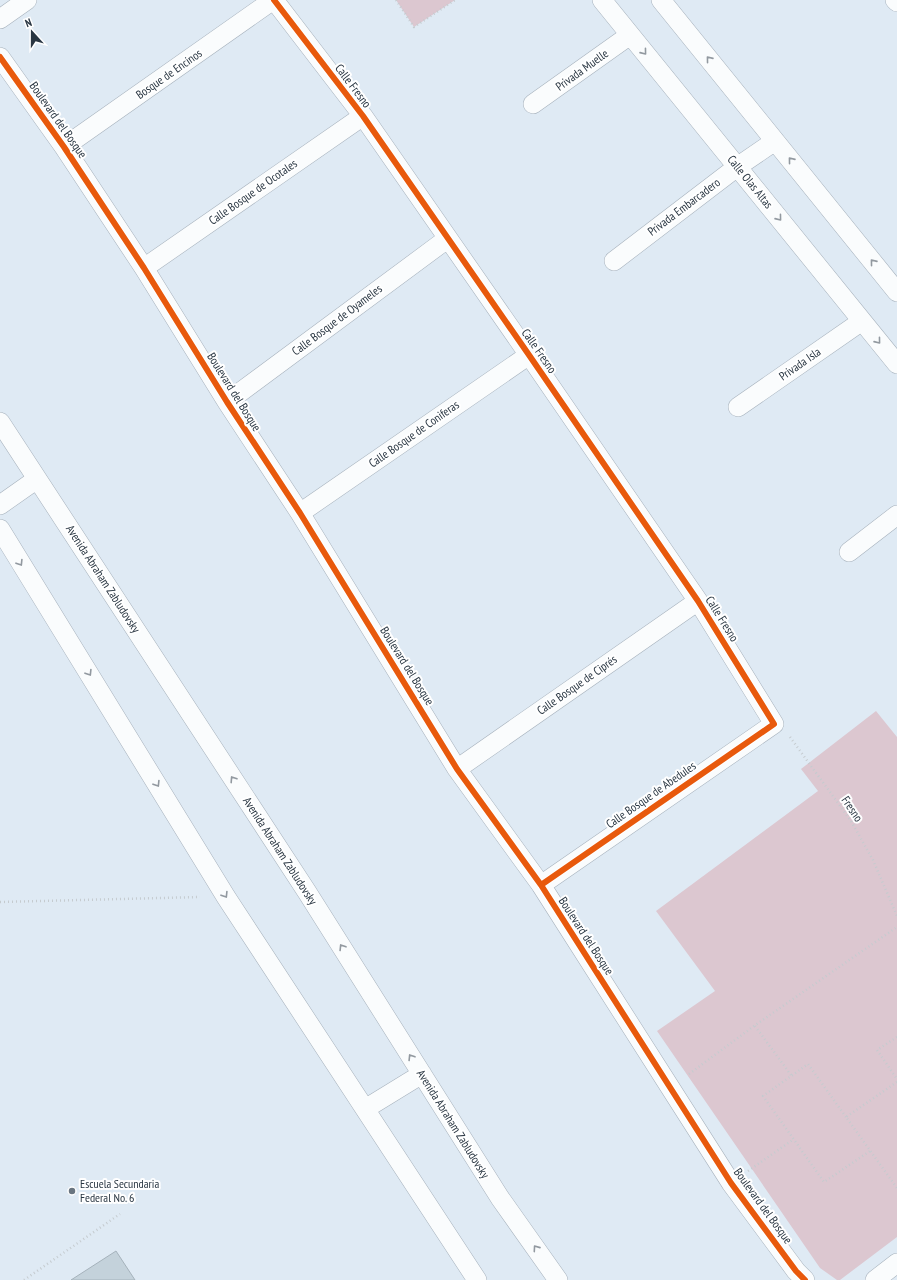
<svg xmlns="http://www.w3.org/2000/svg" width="897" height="1280" font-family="'PT Sans Narrow',sans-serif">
<rect width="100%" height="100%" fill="#dfeaf4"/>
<path fill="#dcc7d0" d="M396 0H455L414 27Z
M876 711 897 737V1237L840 1280H837L820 1268 657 1031 715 991 656 911 818 791 801 769Z"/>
<path fill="#c4d2db" stroke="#a5b2bb" d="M116 1251 135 1280H71Z"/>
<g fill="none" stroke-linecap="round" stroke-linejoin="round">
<defs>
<path id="minor" d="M274 0 363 116 529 355 698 601 774 724 541 885
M602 0 897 364
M661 0 897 292
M895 0 897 2
M0 19 27 0
M0 57 64 147 144 268 227 402 300 513 457 769 541 885 731 1183 796 1271 805 1280
M533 104 630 35
M64 147 273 0
M614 261 737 167 775 141
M144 268 363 116
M227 402 447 239
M738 407 862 321
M0 422 307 892 500 1198 558 1280
M0 505 37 479
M300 513 529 355
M0 529 226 897 477 1280
M849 552 897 515
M457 769 698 601
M365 1109 422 1074
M875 1280 897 1263"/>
</defs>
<use href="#minor" stroke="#a6b1bc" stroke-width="20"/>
<path stroke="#c5cbcf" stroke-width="2.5" stroke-dasharray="1 3" stroke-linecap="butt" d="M396 0 414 27 455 0
M790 737 851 821 873 860 897 916
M0 902 200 897
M755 1026 791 1075
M897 1037 877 1050 897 1079
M689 1074 754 1026 897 927
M897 1082 846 1117 897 1188
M846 1117 808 1064 763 1096 824 1182 870 1151
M748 1171 794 1139
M24 1280 120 1214"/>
<use href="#minor" stroke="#fafcfd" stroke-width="19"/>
<defs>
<path id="cycleway" d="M274 0 363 116 529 355 698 601 774 724 541 885
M0 57 64 147 144 268 227 402 300 513 457 769 541 885 731 1183 796 1271 805 1280"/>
</defs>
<use href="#cycleway" stroke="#fff" stroke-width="8"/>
<use href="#cycleway" stroke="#e8590c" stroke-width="6"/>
</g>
<defs><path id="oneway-chevron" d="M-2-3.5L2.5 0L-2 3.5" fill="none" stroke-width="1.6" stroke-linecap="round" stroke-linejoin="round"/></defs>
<g stroke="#9299a0">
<use href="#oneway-chevron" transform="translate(644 52) rotate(51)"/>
<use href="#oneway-chevron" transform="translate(709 59) rotate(-129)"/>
<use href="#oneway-chevron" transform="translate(791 160) rotate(-129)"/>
<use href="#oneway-chevron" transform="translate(779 218) rotate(51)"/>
<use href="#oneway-chevron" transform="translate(873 262) rotate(-129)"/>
<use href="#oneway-chevron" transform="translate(878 341) rotate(51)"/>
<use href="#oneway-chevron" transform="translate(20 563) rotate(58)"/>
<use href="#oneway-chevron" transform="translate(89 673) rotate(58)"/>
<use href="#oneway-chevron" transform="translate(233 779) rotate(-123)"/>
<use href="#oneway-chevron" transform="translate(157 784) rotate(58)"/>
<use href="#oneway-chevron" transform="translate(225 895) rotate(58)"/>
<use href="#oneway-chevron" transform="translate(342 947) rotate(-122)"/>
<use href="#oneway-chevron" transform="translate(411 1057) rotate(-122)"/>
<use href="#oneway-chevron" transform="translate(536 1248) rotate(-125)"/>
</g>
<circle fill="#697580" stroke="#fff" stroke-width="1.5" cx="72" cy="1191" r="4"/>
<g text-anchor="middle" stroke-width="4" stroke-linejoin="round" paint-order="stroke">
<g font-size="12" fill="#293642" stroke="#fff">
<text transform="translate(582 70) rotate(-36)" y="4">Privada Muelle</text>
<text transform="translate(169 74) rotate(-35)" y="4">Bosque de Encinos</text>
<text transform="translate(353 86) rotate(53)" y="4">Calle Fresno</text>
<text transform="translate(58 120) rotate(55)" y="4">Boulevard del Bosque</text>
<text transform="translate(750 182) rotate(51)" y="4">Calle Olas Altas</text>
<text transform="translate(253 192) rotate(-35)" y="4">Calle Bosque de Ocotales</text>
<text transform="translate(684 207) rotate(-37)" y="4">Privada Embarcadero</text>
<text transform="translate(337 320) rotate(-37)" y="4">Calle Bosque de Oyameles</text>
<text transform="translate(539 351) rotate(55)" y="4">Calle Fresno</text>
<text transform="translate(800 364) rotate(-35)" y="4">Privada Isla</text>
<text transform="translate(234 392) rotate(58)" y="4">Boulevard del Bosque</text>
<text transform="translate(414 434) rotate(-35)" y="4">Calle Bosque de Coniferas</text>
<text transform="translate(103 579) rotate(57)" y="4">Avenida Abraham Zabludovsky</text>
<text transform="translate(722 619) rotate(58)" y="4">Calle Fresno</text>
<text transform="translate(407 666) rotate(58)" y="4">Boulevard del Bosque</text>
<text transform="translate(577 685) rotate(-35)" y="4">Calle Bosque de Ciprés</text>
<text transform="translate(651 795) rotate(-35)" y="4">Calle Bosque de Abedules</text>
<text transform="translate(852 809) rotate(56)" y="4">Fresno</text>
<text transform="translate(280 851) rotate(57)" y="4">Avenida Abraham Zabludovsky</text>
<text transform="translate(586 936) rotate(57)" y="4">Boulevard del Bosque</text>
<text transform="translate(453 1124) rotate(58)" y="4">Avenida Abraham Zabludovsky</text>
<text transform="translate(763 1206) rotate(54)" y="4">Boulevard del Bosque</text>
</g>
<g font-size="12" fill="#293642" stroke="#fff" text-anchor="start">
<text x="80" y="1188">Escuela Secundaria<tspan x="80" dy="14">Federal No. 6</tspan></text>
</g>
</g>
<g transform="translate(32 32) rotate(339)" stroke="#ffffff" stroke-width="3" paint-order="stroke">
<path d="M0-3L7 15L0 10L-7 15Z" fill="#293642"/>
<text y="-6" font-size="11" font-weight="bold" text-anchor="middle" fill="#293642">N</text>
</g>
</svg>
